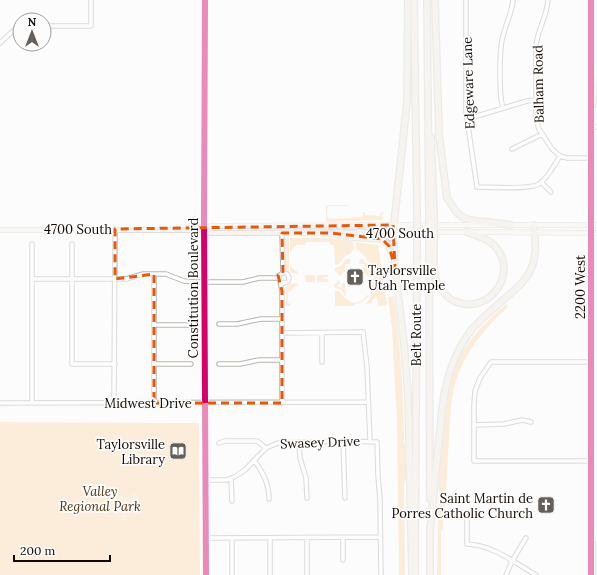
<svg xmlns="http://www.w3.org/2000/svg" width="597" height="575" font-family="Lora,serif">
<rect width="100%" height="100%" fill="#fcfcfc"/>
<path fill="#fddcb2" d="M597 1V108H595L597 72Z
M328 205H348V206H328L327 217 329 219 363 217V212H365V215L380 216 381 212H384L381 216 384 218 381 220 327 222 326 220V206Z
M289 237V272L286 270 285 267V239Z
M290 238H328L353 241 354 248 351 253 344 257 339 264 335 265 334 245H330V242H306V245H297L291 250C289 257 288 269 297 271L298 274 291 273 290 269Z
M356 242 378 245 387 305 378 306 377 297 372 300V303L365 304C373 296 370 298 372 287 376 267 370 261 356 248Z
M346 259H350V264H345V271L340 276 335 271V268L341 266Z
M360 259H363L369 268 371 277H368V275H366V273H364V264H359Z
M305 275H315V282H305V280H306Z
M317 275H329L328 277H324L325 279H328L329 282H317Z
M340 280V284H338V287L342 288V283H344V284H345L346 297 341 290 335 288 334 285Z
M291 283 299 284 293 288 291 291 288 292V303L291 304 290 306H286V287Z
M335 290 339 291C348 302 356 309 367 295L369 296 361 303 355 304 354 306H335Z
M394 296C400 345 404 394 404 444L405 445 406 479 404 483 405 575H399L397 422 392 328 388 297Z
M506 304 508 307C485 328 464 353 455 384 450 403 450 422 449 441 447 467 446 492 445 518H443V530H441V575H437C438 532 438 490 441 448 443 419 444 388 457 362 468 338 487 321 506 304Z
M0 422 199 423 200 575H0Z
M594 541H597V575H594Z"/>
<path fill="#f9e0c0" d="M135 491 139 497V502L135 507 131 502H127V520H116V500H114V496H127V500V496H130V500H131V496Z"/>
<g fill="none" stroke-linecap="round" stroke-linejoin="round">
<defs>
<path id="minor" d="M466 0V112L477 187C489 187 530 190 539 184 548 178 554 165 560 156
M548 0C547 16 538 29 536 45V119L539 129 552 149 560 156 567 158H591
M591 0V575
M44 26H91V0
M0 43 13 31 20 27
M503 108C499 96 499 49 503 36 506 23 512 13 513 0
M467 119 527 101 536 100
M591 127H597
M512 149 542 134
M541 182 551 192
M282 233 283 273
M32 244V403
M72 244V364H115
M279 278a5 5 0 1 1 10 0a5 5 0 1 1-10 0Z
M32 279H126L143 274H166L184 281 195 282H243L259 278H279
M280 281 282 291V403
M219 324H237L261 319H282
M154 325H190
M282 333 363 332 367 367 370 441
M322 333V362
M154 364H191
M219 364H240L259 360H282
M0 403 368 402
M114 403 115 229
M154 403V274
M474 425 504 424 522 420 531 422
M343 441 345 498
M299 442 300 458 306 478 307 498
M219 443 225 441H257L266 448
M254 460C263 473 269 483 269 499
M591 461H474V404L475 391 480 378 491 362H591
M231 479 232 501
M205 480H227L236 476 245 470 266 448 278 443 343 441 377 442 378 476 380 500 381 575
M467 520V544C493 545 515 563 536 575
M206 538 380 537
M232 538V575
M270 538V575
M307 538V575
M343 560V537
M506 575 512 561 526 538"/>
<path id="major" d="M205 0 204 222 206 575
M509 225H597
M0 230H204L211 226 495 225
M204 230 211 233 467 232 597 233"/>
<path id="highway" d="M408 0 407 102 393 233 395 268 404 344 408 394 412 575
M414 0 417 212
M427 0 429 213
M435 0 439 134 447 198 457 213 466 219 476 221 488 222 511 225
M431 137 434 212
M330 233 351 237 382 239 388 244 392 253
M429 247 430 499
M434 247C434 258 433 270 436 280 440 289 446 297 454 301 492 318 523 266 490 242 483 237 475 235 467 232
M430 528V575
M430 531 442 410C445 384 452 358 467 336 476 322 490 312 502 301 513 291 526 282 532 267 537 255 535 238 534 225
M415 575 417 247"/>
</defs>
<use href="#minor" stroke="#b8b4ae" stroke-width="5.5"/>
<use href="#major" stroke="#d8d7d6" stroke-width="6"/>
<use href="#highway" stroke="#d8d7d6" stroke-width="8"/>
<use href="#minor" stroke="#fff" stroke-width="3.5"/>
<use href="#major" stroke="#f7f3ee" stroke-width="4.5"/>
<use href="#highway" stroke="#f1ebe3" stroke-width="5.5"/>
<defs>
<path id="highway-bridge" d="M417 212V247
M434 212V247
M429 213V247"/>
</defs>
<use href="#highway-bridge" stroke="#d8d7d6" stroke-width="8" stroke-linecap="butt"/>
<use href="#highway-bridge" stroke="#f1ebe3" stroke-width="5.5"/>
<defs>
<path id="cycleway" d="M205 0 204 222 206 575
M591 0V575"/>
</defs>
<use href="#cycleway" stroke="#fcfcfc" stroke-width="8"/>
<use href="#cycleway" stroke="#d6006c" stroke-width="6"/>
</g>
<path d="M0 0H597V575H0ZM393 225 395 268 389 246 382 239 330 233H282L283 273 278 275 282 291V403H154V274L115 279V229Z" fill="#fcfcfc" fill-opacity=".55" fill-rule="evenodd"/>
<path fill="none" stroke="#e8590c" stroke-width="3" stroke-dasharray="8 5" stroke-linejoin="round" d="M393 225 395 268 389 246 382 239 330 233H282L283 273 278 275 282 291V403H154V274L115 279V229Z"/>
<defs>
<symbol id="church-square" viewBox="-11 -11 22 22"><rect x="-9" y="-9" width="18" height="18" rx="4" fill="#645f5a" stroke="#fcfcfc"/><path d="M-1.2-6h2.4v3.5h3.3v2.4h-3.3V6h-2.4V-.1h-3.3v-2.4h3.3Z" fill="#fff"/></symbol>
<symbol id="library-square" viewBox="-11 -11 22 22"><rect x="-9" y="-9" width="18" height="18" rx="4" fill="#645f5a" stroke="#fcfcfc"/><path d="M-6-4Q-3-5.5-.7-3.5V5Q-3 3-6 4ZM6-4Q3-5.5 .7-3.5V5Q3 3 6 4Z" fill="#fff"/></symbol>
</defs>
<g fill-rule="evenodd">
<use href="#church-square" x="345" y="267" width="20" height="20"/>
<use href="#library-square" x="168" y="441" width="20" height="20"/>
<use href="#church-square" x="536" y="495" width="20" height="20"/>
</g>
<g text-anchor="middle" stroke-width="3.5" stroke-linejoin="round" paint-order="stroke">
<g font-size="13" fill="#120a02" stroke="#fcfcfc">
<text transform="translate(468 83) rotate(-92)" y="5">Edgeware Lane</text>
<text transform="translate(538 84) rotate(-91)" y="5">Balham Road</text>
<text x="78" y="234">4700 South</text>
<text x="400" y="238">4700 South</text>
<text transform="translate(580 287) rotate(-90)" y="5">2200 West</text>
<text transform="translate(193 288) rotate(-90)" y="5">Constitution Boulevard</text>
<text transform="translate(416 335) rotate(-90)" y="5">Belt Route</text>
<text x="148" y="408">Midwest Drive</text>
<text transform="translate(320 442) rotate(-2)" y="5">Swasey Drive</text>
</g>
<g font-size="13" fill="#120a02" stroke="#fcfcfc" text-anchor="end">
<text x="368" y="275" text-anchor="start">Taylorsville<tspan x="368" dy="15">Utah Temple</tspan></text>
<text x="165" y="449">Taylorsville<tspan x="165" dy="15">Library</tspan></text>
<text x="533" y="503">Saint Martin de<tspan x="533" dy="15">Porres Catholic Church</tspan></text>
</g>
<g font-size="13" font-style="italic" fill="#4c3412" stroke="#fcfcfc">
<text x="100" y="496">Valley<tspan x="100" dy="15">Regional Park</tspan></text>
</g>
</g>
<g transform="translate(32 32)"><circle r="19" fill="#fcfcfc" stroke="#9e9b98"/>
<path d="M0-3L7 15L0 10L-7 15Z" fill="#645f5a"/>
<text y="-6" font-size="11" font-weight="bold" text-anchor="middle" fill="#120a02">N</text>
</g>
<path d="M14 555v6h96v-6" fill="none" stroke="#120a02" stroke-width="2"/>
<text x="20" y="555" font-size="12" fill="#120a02" stroke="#fcfcfc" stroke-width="3" paint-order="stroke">200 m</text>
</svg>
